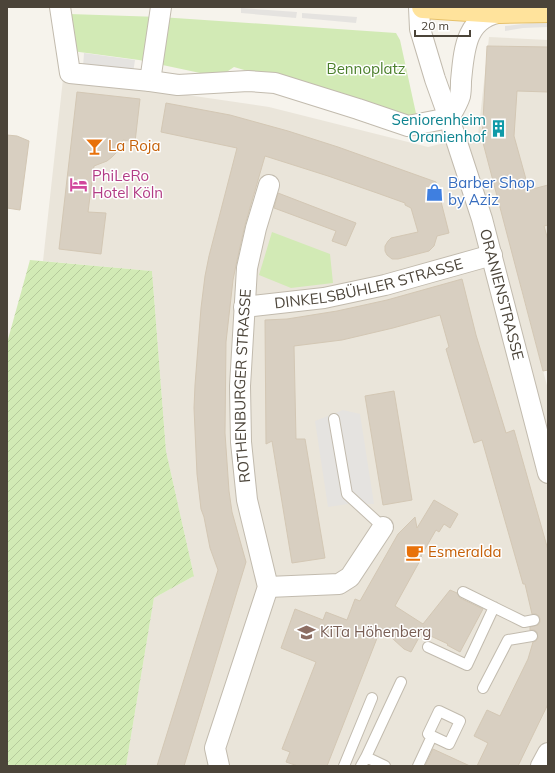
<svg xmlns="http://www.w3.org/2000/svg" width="555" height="773" font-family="Mulish,sans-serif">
<defs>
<pattern id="garden-furrows" width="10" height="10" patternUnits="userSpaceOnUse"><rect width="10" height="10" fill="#d2eab5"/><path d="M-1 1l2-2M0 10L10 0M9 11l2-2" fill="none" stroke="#b6ca9c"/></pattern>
</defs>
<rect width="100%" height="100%" fill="#f6f3ec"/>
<path fill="#eae5da" d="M489 37 548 40V283L521 289 548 389V766H126L154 598 194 576 166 451 152 271 43 261 63 79 153 90 269 107 428 147 478 135Z"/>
<path fill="#d2eab5" d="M69 14 160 17 396 33 400 40 417 118 409 119 234 67 219 77 139 60 72 51Z
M272 232 330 254 333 283 291 288 259 275Z"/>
<path fill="url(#garden-furrows)" d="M30 260 152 271 166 451 194 576 154 598 126 766H7V343Z"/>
<path fill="#e5e3e0" d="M241 8 297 12 296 18 241 13Z
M302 13 357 17 356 23 302 18Z
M548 21V27L523 28 505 31V26Z
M84 53 135 60 133 73 83 67Z
M343 410 360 414 374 504H348L328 507 315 421Z"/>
<path fill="#d8cfc1" stroke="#d3c7b4" d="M487 46 548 47V92L517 91 514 136 529 190 548 185V225L544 226 548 240V370L543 371 482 139Z
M77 92 140 99 135 142 123 140 117 152 112 157 107 161 94 166 88 212 106 213 101 254 59 249Z
M166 103 230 115 288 131 338 147 436 182 449 233 437 236 434 246 429 251 398 259H392L387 255 385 251V246L388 241 391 238 418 232 411 208 405 205V203L377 193 328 176 265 156 245 225 236 265 233 280 226 342 225 433 229 491 232 512 246 562 184 766H157L218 570 210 548 204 517 201 509 197 474 194 408 195 385 201 308 205 276 209 256 237 148 161 132Z
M7 135 17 136 29 141 20 210 7 208Z
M278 193 356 223 346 246 332 241 336 231 274 208Z
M462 279 476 335 506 433 514 430 548 550V704L518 766H477L488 743 474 736 487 710 500 716 528 659 533 642 536 641 538 638 537 632 534 630H530V627L538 625 540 622V619L539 616 536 614H532L525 584H523L482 440 474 443 446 349 449 347 440 315 393 328 342 340 294 346 296 439H305L325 558 292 563 272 441 266 444 265 320 287 319 337 311 387 300Z
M394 391 412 500 383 505 365 396Z
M434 500 458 514 450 528 444 524 439 532 436 530 421 556 422 557 395 606 423 624 450 590 457 593 460 598 483 609 460 652 447 645 448 644 422 632 411 652 404 649 381 628 327 766H298L286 762 290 752 282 749 316 662 281 648 295 609 323 620 326 612 347 620 355 599 360 601 398 534 415 517 417 528Z
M433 749 470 766H425Z"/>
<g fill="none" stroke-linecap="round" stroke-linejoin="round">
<defs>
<path id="lane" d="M334 419 347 494 383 527
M463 592 524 622 534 620
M428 647 467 665 494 607
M483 688 508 640 532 636
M366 757 401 682
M344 766 372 698
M361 766 366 757 385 766
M418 766 432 736 428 734 439 711 460 721 449 744 432 736"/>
<g id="street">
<path d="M60 7 70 73 150 81 161 7"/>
<path id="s1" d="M419 7 420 29 435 79 449 118 482 219 548 473"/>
<path d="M150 81 178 85 248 81 275 83 358 109 408 126 449 118"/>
<path d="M449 118C453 111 458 103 460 96 461 91 461 86 461 81 464 51 465 16 503 12"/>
<path id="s2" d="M244 307 324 298 385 285 492 255"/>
<path d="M268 587 339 584 350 577 383 527"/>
<path id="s3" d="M219 766 215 748 268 587 247 500 241 442 240 386 247 268 256 228 269 185"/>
<path d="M541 766 548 753"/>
</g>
<path id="primary" d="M423 7 499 12 548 11"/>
</defs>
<use href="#lane" stroke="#c2bbae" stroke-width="12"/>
<use href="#street" stroke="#c2bbae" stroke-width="22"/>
<use href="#primary" stroke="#e6c16a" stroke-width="24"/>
<use href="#lane" stroke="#fff" stroke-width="10"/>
<use href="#street" stroke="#fff" stroke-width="20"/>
<use href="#primary" stroke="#ffe39c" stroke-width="22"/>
</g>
<defs>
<symbol id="building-bare" viewBox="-9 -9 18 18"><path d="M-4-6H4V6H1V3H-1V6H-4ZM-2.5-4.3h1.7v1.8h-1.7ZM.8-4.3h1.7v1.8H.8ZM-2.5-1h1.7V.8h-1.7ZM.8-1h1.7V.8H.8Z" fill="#0f9aa8" stroke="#fff" stroke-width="2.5" paint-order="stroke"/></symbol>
<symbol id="bar-bare" viewBox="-9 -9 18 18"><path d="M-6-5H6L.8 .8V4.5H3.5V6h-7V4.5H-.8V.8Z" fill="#e8710a" stroke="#fff" stroke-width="2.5" paint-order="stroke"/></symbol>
<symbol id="hotel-bare" viewBox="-9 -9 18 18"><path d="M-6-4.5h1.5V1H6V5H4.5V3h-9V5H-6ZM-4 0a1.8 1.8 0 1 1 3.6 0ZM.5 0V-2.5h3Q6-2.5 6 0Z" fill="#d1479c" stroke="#fff" stroke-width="2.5" paint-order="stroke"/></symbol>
<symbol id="shop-bare" viewBox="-9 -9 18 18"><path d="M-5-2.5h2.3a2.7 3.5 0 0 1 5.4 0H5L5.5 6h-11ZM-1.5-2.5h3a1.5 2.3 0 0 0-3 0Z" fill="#3f7fe0" stroke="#fff" stroke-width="2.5" paint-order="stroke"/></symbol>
<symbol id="cafe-bare" viewBox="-9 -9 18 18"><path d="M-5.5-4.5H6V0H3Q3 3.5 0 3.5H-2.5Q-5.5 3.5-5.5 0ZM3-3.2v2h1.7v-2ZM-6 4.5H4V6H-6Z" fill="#e8710a" stroke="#fff" stroke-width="2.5" paint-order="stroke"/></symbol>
<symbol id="school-bare" viewBox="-9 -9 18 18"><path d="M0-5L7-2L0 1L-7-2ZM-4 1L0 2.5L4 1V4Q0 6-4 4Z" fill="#8d6e63" stroke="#fff" stroke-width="2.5" paint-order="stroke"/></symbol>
</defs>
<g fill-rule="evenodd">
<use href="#building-bare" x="486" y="116" width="25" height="25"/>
<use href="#bar-bare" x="82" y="134" width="25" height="25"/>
<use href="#hotel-bare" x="66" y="172" width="25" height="25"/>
<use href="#shop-bare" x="422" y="180" width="25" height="25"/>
<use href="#cafe-bare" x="402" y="540" width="25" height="25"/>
<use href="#school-bare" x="294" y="620" width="25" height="25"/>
</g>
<g text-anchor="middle" stroke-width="3" stroke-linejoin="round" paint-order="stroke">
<g font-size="15" fill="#4a7f2a" stroke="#fff">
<text x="366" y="74">Bennoplatz</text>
</g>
<g font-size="15" fill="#0d838f" stroke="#fff" text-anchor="end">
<text x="486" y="125">Seniorenheim<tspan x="486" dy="17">Oranienhof</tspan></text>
</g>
<g font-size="15" fill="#c56008" stroke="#fff" text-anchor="start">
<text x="108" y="151">La Roja</text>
<text x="428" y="557">Esmeralda</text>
</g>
<g font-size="15" fill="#b23c85" stroke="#fff" text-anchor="start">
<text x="92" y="181">PhiLeRo<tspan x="92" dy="17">Hotel Köln</tspan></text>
</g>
<g font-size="15" fill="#366cbe" stroke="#fff" text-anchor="start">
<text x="448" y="188">Barber Shop<tspan x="448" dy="17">by Aziz</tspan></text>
</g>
<g font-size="15" fill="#4b4439" stroke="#fff">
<text dy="5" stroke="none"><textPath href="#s2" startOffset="127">DINKELSBÜHLER STRASSE</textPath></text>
<text dy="5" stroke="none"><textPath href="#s1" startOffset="300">ORANIENSTRASSE</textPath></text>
<text dy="5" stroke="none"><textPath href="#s3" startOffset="392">ROTHENBURGER STRASSE</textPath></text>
</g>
<g font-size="15" fill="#785e54" stroke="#fff" text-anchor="start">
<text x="320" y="637">KiTa Höhenberg</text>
</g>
</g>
<rect width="555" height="773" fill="none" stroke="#4b4439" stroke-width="16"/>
<path d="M415 30v6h55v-6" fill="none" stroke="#4b4439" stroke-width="2"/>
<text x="421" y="30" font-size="12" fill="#4b4439" stroke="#ffffff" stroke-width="3" paint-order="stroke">20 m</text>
</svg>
